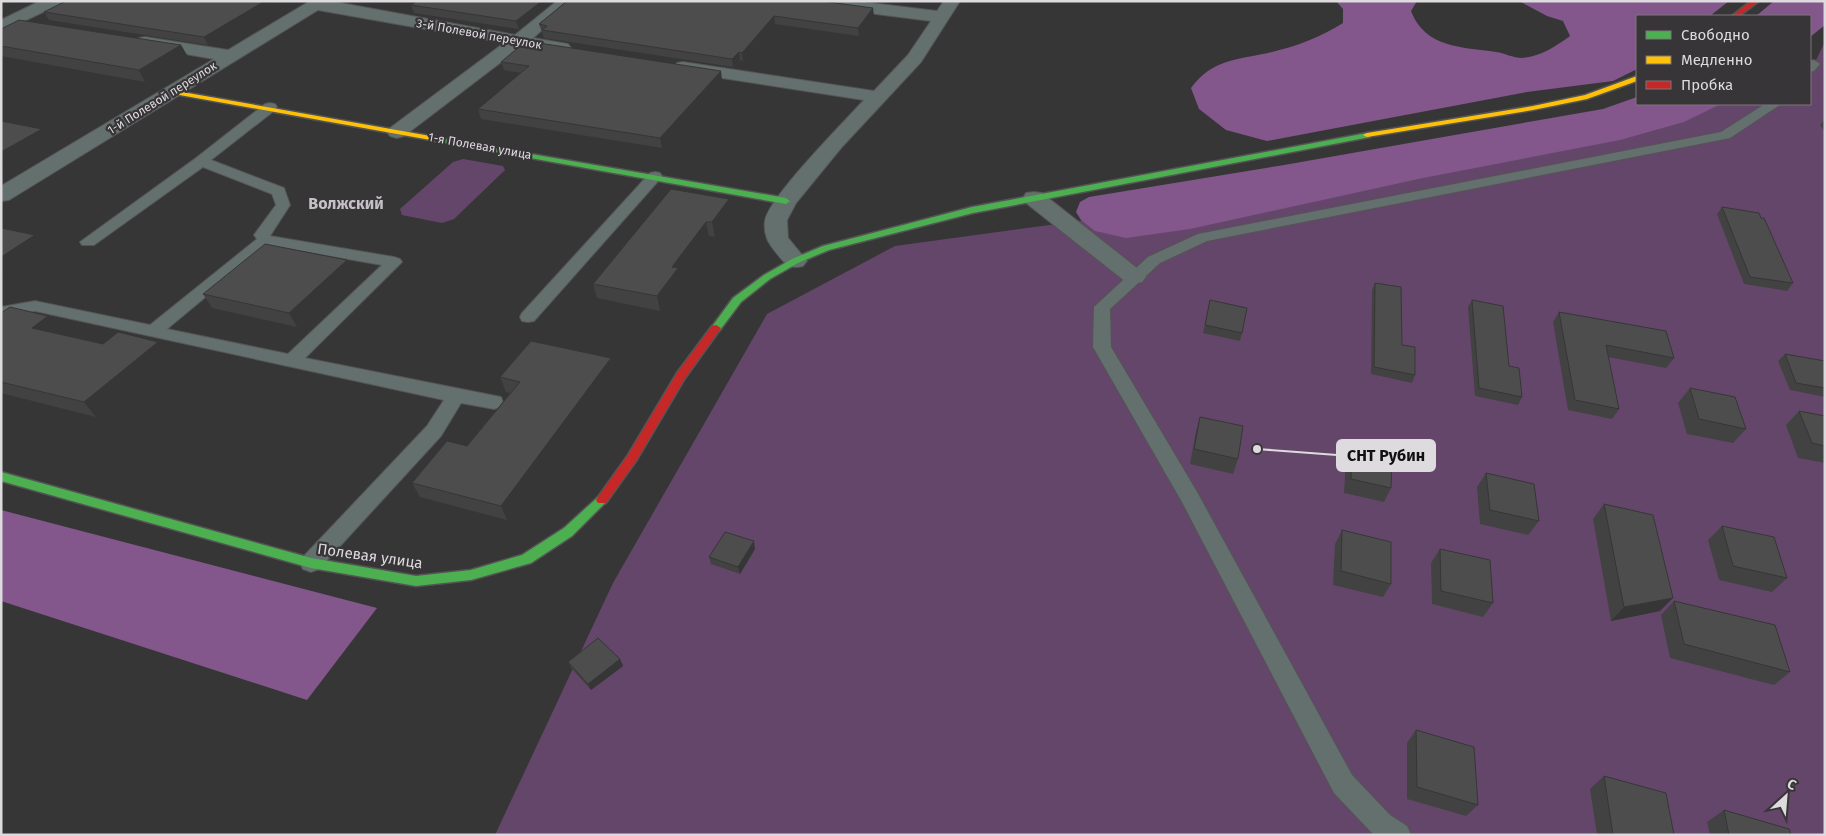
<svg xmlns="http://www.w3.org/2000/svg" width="1826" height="836" font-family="'Fira Sans',sans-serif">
<rect width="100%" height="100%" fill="#373637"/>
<path fill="#65466b" d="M1825 42V835H495L613 583 767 314 895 246 1123 215 1703 104H1810V65L1814 64Z
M463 159 503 166 505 170 454 219 442 223 402 215 400 209 453 162Z"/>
<path fill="#83568c" d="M1336 1H1417L1411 11C1425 48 1462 47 1496 52 1504 53 1513 58 1522 58 1540 57 1556 46 1570 36L1563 21 1547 16 1519 1H1729L1710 16H1637V69L1613 81 1527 92 1267 141 1226 130 1199 109 1191 88C1213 58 1239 60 1272 52 1297 46 1321 37 1343 23V9Z
M1774 1H1825V25L1810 37V16H1756Z
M1637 97V104H1721L1684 122 1620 140 1423 178 1190 229 1126 238 1095 231 1081 220 1076 212 1080 202 1089 197 1284 165 1603 109Z
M1 510 377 608 307 700 1 601Z"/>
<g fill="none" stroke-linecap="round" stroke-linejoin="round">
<defs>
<path id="lane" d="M1814 60 1820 64 1814 71 1810 72V61Z
M270 103 275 104 277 107 275 110 211 160 284 188 290 205 270 236 394 257 400 259 402 262 305 358 501 397 503 402 501 407 494 409 461 403 441 436 319 569 311 572 303 569 300 563 303 557 427 426 444 400 35 311 1 317V307L35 301 150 325 257 239 254 235 276 205 272 194 203 167 94 245H82L80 242 196 158 265 104ZM268 245 382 265 288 354 167 329Z
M1765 104H1781L1730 138 1725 139 1207 241 1160 263 1110 309 1111 347 1197 492 1352 775 1390 815 1407 826 1411 835H1374L1334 793 1182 502 1093 347 1094 307 1148 257 1198 234 1721 132Z
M655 172 660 173 662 176 660 179 534 321 528 322 522 321 520 317 522 313 650 173Z"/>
<path id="street" d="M40 1H62L60 4 1 32V20Z
M310 1H330L515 35 557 1H575L533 38 568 44 571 48 568 52 562 53 522 46 404 136 397 138 390 136 387 132 390 128 504 43 318 10 9 200 1 201V186L214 59 139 46 136 42 139 38 145 37 228 50Z
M805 1H855L937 11 944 1H960L921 62 841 148 796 203 787 220 788 238 807 261 803 266C790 269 786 265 778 255 769 244 763 236 765 221 768 198 845 121 864 100L683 72 677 71 674 67 677 63 683 62 874 91 908 55 931 21 813 6 807 4Z
M1034 192 1042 193 1142 272 1146 277 1142 282 1134 284 1126 282 1026 203 1023 198 1026 193Z"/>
<path id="fast" d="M1367 133 1371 135 1370 137 973 213 829 250 798 263 770 279 741 302 720 330 716 331 711 328 733 298 764 275 792 259 823 246 972 207Z
M433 137 786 198 790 201 786 204 436 141H433Z
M1 472 311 558 416 576 471 570 522 555 564 528 598 497H606L608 500 572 536 531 563 471 580 416 586 311 568 1 481Z"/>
<path id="slow" d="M1637 76V81L1587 99 1533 110 1367 137 1363 135 1367 133 1533 106 1585 95Z
M171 90 436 137 440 139 436 141 174 94H171Z"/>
<path id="jam" d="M1751 1H1759L1739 16H1732Z
M716 325 721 328 685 378 636 461 606 503H598L596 500 598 497 628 455 677 373 712 326Z"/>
</defs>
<use href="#lane" stroke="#555455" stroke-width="2"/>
<use href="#street" stroke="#555455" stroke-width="2"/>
<use href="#fast" stroke="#555455" stroke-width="3"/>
<use href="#slow" stroke="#555455" stroke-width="3"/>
<use href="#jam" stroke="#555455" stroke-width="3"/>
<use href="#lane" fill="#63706d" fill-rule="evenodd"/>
<use href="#street" fill="#63706d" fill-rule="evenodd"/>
<use href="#fast" fill="#4caf50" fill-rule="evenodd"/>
<use href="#slow" fill="#ffc107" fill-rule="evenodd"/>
<use href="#jam" fill="#c62828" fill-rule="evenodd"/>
</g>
<path fill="#434243" d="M282 1 208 45 49 20 44 12Z
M417 1H554L519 29 414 13 411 5Z
M567 1 874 16 859 36 775 24 743 61 740 60 733 67 544 38 539 24Z
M1 29 181 45 188 57 145 82 1 56Z
M501 62 722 80 662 148 481 119 478 109 521 73 504 70Z
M1825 119V132L1820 125Z
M671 189 732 213 715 237 709 236 680 275 681 282 660 311 597 298 593 284Z
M1722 207 1793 283 1787 291 1744 284 1717 214Z
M347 260 355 275 297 327 212 308 203 294Z
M1375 283 1415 375 1412 383 1371 374 1372 290Z
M1210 300 1242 333 1240 341 1203 333Z
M1472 300 1509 366 1522 397 1518 405 1475 396 1468 307Z
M1559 312 1674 358 1666 368 1608 357 1619 409 1612 419 1568 410 1553 322Z
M1 313 60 330 56 333 103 344 169 356 96 417 1 393Z
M1785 354 1825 361V397L1790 390 1778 361Z
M611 358 615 373 507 520 420 497 412 483 467 446 510 393 506 392 500 377Z
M1690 388 1746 429 1733 443 1687 434 1678 403Z
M1799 411 1825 416V463L1798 458 1786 425Z
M1200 417 1238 459 1233 474 1190 464 1196 431Z
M1352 444 1391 488 1384 502 1344 493 1346 458Z
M1486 473 1539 521 1528 535 1480 524 1477 487Z
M1604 504 1660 611 1611 621 1593 519Z
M1722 526 1787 578 1772 592 1719 580 1708 540Z
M1342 530 1391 584 1383 597 1333 585 1335 544Z
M755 549 740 574 711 564 709 557Z
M1440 549 1493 603 1483 617 1432 604 1431 563Z
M1674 601 1790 672 1774 685 1670 658 1661 615Z
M620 659 623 666 591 690 571 668 568 662Z
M1416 730 1478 805 1466 816 1407 799V743Z
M1604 776 1674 835H1597L1590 789Z
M1724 810 1791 835H1710L1707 822Z"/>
<path fill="#373637" d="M265 1H282L208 45 204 37Z
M542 1H554L519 29 516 21Z
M873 8 874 16 859 36 858 28Z
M774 16 775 24 743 61 742 53Z
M181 45 188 57 145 82 139 70Z
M739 52 740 60 733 67 732 59Z
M721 71 722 80 662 148 660 138Z
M42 129 49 139 1 167V152Z
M729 199 732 213 715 237 712 222Z
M706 222 709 236 680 275 681 282 660 311 657 296 672 267Z
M35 235 46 249 3 278 1 275V257Z
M347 260 355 275 297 327 289 313Z
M48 316 60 330 44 342 32 328Z
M158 342 169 356 96 417 84 402Z
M611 358 615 373 507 520 501 506Z
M754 541 755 549 740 574 738 567Z
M1673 598 1660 611 1611 621 1624 607Z
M620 659 623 666 591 690 588 684Z"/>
<path fill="#4e4d4e" stroke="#373637" d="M66 1H265L204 37 44 12Z
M417 1H542L516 21 411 5Z
M567 1H821L873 8 858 28 774 16 742 53 739 52 732 59 542 30 547 26 539 24Z
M19 20 181 45 139 70 1 46V29Z
M526 41 721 71 660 138 478 109 529 66 501 62Z
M1 121 42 129 1 152Z
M671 189 729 199 712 222H706L672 267 678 268 657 296 593 284Z
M1722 207 1759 213 1761 218H1764L1793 283 1750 277Z
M1 228 35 235 1 257Z
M265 244 347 260 289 313 203 294Z
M1375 283 1401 287 1402 345 1415 347V375L1374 367Z
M1210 300 1247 308 1242 333 1205 325Z
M1472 300 1503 306 1509 366 1519 368 1522 397 1479 388Z
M10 307 48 316 32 328 103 344 118 332 158 342 84 402 1 382V313Z
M1559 312 1666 331 1674 358 1606 345 1619 409 1575 400Z
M531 341 611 358 501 506 412 483 447 441 467 446 520 382 500 377Z
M1785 354 1825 361V388L1796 383Z
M1690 388 1735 397 1746 429 1699 419Z
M1799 411 1825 416V446L1812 443Z
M1200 417 1243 426 1238 459 1194 449Z
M1352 444 1392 453 1391 488 1351 479Z
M1486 473 1534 484 1539 521 1490 510Z
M1604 504 1653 515 1673 598 1624 607Z
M1722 526 1774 537 1787 578 1733 566Z
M1342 530 1391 542V584L1341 571Z
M725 532 754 541 738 567 709 557Z
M1440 549 1490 560 1493 603 1441 591Z
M1674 601 1775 625 1790 672 1684 644Z
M598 638 620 659 588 684 568 662Z
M1416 730 1474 747 1478 805 1417 787Z
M1604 776 1666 793 1674 835H1613Z
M1724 810 1789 829 1791 835H1729Z"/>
<g text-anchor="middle" stroke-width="4.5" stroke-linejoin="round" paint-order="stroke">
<g font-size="12" fill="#dddbdd" stroke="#383538">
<text transform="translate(479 34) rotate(10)" y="4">3-й Полевой переулок</text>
<text transform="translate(162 98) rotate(-32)" y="4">1-й Полевой переулок</text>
<text transform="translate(480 146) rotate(10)" y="4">1-я Полевая улица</text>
</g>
<g font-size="15" fill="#dddbdd" stroke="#383538">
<text transform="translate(370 556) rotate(8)" y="5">Полевая улица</text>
</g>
<g font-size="16" font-weight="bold" fill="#c5c2c6" stroke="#383538">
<text x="346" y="209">Волжский</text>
</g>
</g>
<path fill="none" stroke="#dddbdd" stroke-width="2" d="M1257 449L1337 455"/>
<circle fill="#dddbdd" stroke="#383538" stroke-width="2" cx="1257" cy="449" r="5"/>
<rect fill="#dddbdd" stroke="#dddbdd" stroke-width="2" x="1337" y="440" width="98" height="31" rx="5"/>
<g font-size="16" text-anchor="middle" font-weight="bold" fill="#111">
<text x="1386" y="461">СНТ Рубин</text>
</g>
<rect width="1826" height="836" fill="none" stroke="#dddbdd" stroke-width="5"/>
<rect x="1636" y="15" width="175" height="90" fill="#383538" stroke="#7a777a"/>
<rect x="1646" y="31" width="25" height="8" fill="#4caf50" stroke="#7a777a"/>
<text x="1681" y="40" font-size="15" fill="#dddbdd">Свободно</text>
<rect x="1646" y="56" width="25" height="8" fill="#ffc107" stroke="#7a777a"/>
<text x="1681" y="65" font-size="15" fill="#dddbdd">Медленно</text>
<rect x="1646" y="81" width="25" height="8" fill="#c62828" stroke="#7a777a"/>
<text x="1681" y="90" font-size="15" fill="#dddbdd">Пробка</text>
<g transform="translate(1786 796) rotate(26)" stroke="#383538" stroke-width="4" paint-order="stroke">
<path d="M0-4L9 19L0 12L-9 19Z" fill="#dddbdd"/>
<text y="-8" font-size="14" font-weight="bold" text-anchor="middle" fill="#dddbdd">С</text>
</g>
</svg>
